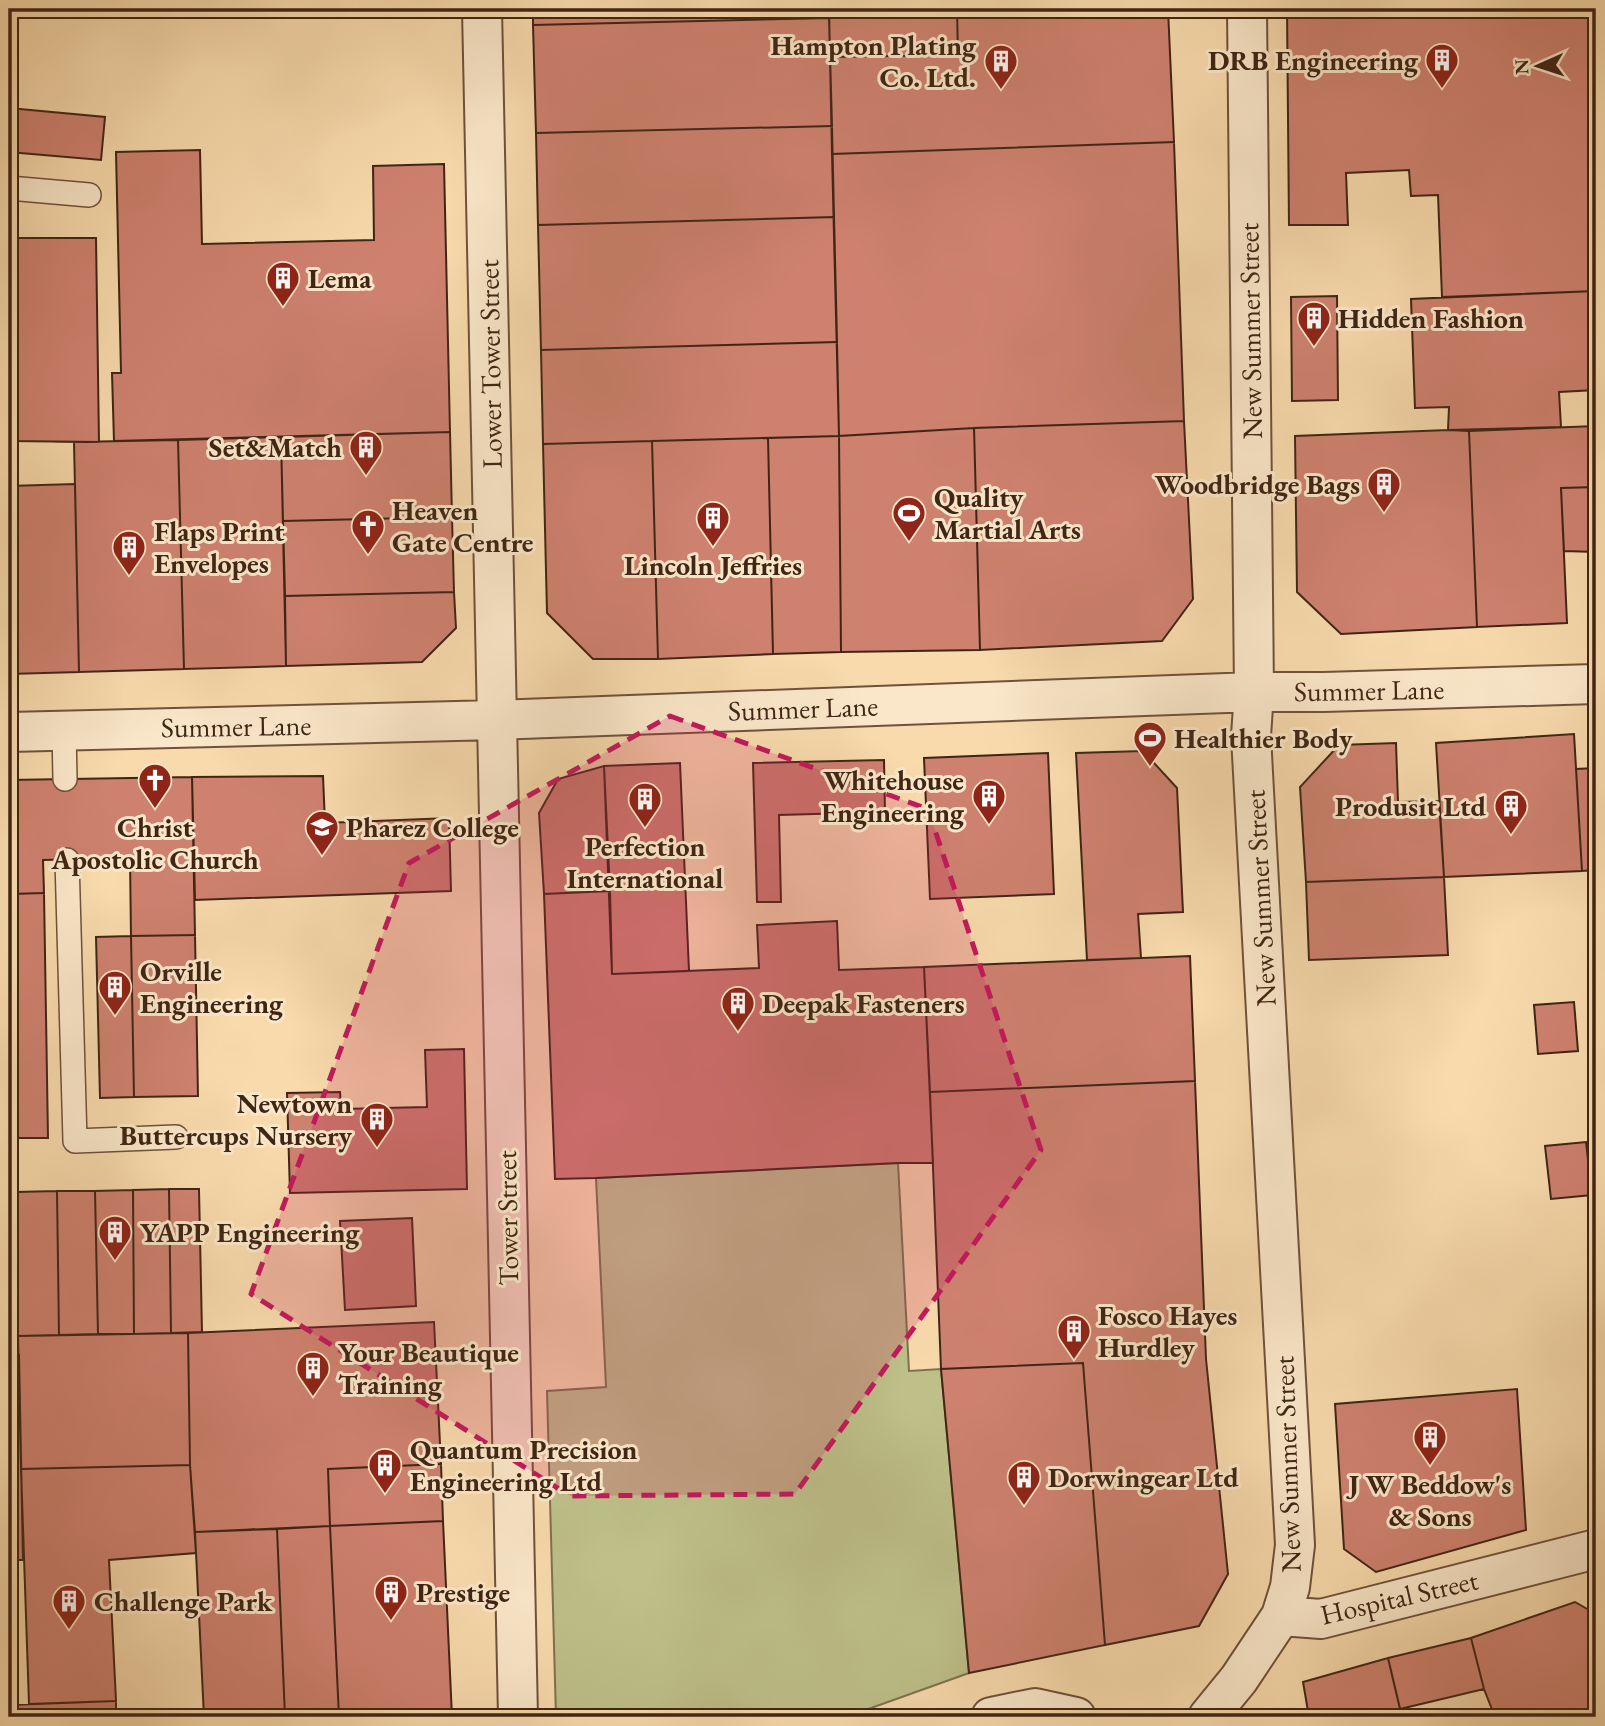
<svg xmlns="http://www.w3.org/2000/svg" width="1605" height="1726" font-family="'EB Garamond',serif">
<rect width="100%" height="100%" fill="#f8daac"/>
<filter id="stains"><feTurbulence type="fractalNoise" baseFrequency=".00286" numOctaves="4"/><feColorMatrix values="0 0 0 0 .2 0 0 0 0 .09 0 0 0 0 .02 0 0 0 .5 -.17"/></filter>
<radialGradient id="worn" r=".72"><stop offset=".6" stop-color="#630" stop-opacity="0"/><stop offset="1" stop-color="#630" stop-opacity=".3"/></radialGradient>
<path fill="#bebf89" stroke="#7f724f" stroke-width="2" d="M898 1163 909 1371 941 1369 969 1673 846 1717H556L547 1391 606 1387 596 1178Z"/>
<path fill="#ce816f" stroke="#402515" stroke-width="2" d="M533 9H829V18L533 25Z
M829 9H957L958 55 830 57Z
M957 9H1168L1174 142 832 154 830 57 958 55Z
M1287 9H1596V291L1442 297 1438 195 1411 196 1409 170 1346 173 1348 225H1289Z
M829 18 832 126 536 133 533 25Z
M9 108 105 117 101 160 9 152Z
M832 126 834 217 538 225 536 133Z
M1174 142 1184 421 974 428 839 436 832 154Z
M200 150 202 244 374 240 373 166 444 164 450 432 114 441 112 373H121L116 152Z
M834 217 837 342 541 350 538 225Z
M9 238H96L99 442 9 441Z
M1596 291V390L1559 392 1561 427 1448 430 1449 407 1415 408 1411 299Z
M1337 296 1338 400 1292 401 1291 297Z
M837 342 839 436 543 444 541 350Z
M1184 421 1193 599 1162 641 980 650 974 428Z
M1596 426V487L1561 488 1567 623 1477 627 1469 431Z
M974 428 980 650 841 652 839 436Z
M1448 430 1469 431 1477 627 1341 634 1297 592 1295 436Z
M450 432 452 517 283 521 281 437Z
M839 436 841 652 773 654 768 438Z
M281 437 286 666 184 669 178 440Z
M768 438 773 654 658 659 652 441Z
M178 440 184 669 79 672 74 442Z
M652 441 658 659H593L547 613 543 444Z
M75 484 79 672 9 674V486Z
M1596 487V552L1564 551 1561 488Z
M452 517 454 592 285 596 283 521Z
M454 592 456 628 422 662 286 666 285 596Z
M1574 734 1582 871 1444 877 1436 743Z
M1396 743 1398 802 1439 801 1444 877 1306 882 1300 787 1339 745Z
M1143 751 1177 788 1183 912 1138 914 1141 958 1087 960 1076 753Z
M1048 753 1054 894 930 899 924 758Z
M884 760 885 812 779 815 781 902H757L753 763Z
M680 763 689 971 612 974 604 766Z
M604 766 610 891 544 894 539 813 558 779Z
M1596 768V870L1582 871 1576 769Z
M323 776 325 823 449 818 451 891 195 900 192 777Z
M192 777 195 935 131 936 130 858 43 860 44 893 10 894 9 780Z
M1444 877 1448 955 1309 960 1306 882Z
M610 891 612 974 759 968 757 925 837 921 839 970 924 967 933 1163H898L596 1178 555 1179 544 894Z
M44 893 48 1138H15L10 894Z
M9 905H11L14 1080H9Z
M195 935 198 1096 134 1097 131 936Z
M131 936 134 1097 100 1098 96 937Z
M1190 956 1195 1081 930 1092 924 967Z
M1574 1002 1578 1051 1538 1054 1534 1005Z
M464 1049 467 1189 290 1193 287 1093 340 1092 341 1109 427 1107 425 1050Z
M9 1080H14L16 1213H9Z
M1195 1081 1206 1359 1228 1574 1199 1626 1105 1645 1083 1363 941 1369 930 1092Z
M1586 1142 1592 1195 1551 1199 1545 1146Z
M169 1189 171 1333 134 1334 133 1190Z
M169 1189H199L202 1332 171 1333Z
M133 1190 134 1334H98L95 1191Z
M57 1191H95L98 1334 59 1335Z
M57 1191 59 1335 18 1336 16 1192Z
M9 1213H16L18 1336H9Z
M412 1218 416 1306 345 1310 340 1221Z
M434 1322 441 1464 328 1469 330 1526 195 1532 190 1465 188 1333Z
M188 1333 190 1465 21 1469 18 1336Z
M9 1355H19L23 1560H9Z
M1083 1363 1105 1645 969 1673 941 1369Z
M1517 1389 1526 1530 1376 1572 1344 1549 1335 1404Z
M441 1464 443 1521 330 1526 328 1469Z
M190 1465 196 1553 109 1560 116 1701 29 1704 21 1469Z
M443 1521 452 1717H339L330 1526Z
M330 1526 339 1717H285L277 1529Z
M277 1529 285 1717H204L195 1532Z
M1575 1602 1596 1614V1717H1495L1484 1689 1471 1638Z
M1471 1638 1484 1689 1400 1709 1388 1658Z
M1388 1658 1402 1717H1309L1303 1682Z
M116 1701V1717H9V1705Z"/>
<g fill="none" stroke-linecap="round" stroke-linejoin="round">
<defs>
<path id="lane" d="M9 188 89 195
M64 730 65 779
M67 860 75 1141 176 1137"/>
<path id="street" d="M482 9 518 1717
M1247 9 1254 692 1251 736 1295 1545 1290 1587 1281 1616
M9 732 497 720 1254 692H1324L1596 684
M991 1717 1035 1708 1076 1717
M1208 1717 1239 1679 1281 1616 1321 1619 1596 1549"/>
</defs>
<use href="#lane" stroke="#6e523b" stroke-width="26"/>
<use href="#street" stroke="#6e523b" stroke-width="42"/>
<use href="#lane" stroke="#fae7c9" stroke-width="23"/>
<use href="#street" stroke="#fae7c9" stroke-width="38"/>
</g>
<path fill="#c2185b" fill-opacity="0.2" stroke="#c2185b" stroke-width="5" stroke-dasharray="14 9" stroke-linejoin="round" d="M670 716 928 809 1041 1150 795 1494 570 1496 251 1294 409 863Z"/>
<defs>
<symbol id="building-pin" viewBox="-11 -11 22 30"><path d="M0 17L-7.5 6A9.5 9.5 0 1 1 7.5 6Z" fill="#8f2418" stroke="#fae7c9"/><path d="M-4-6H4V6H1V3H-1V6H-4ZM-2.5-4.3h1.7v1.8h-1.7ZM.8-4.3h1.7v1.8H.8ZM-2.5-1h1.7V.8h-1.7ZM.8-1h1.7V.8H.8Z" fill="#fff"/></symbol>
<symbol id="stadium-pin" viewBox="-11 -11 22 30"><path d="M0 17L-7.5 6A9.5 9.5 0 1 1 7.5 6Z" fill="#8f2418" stroke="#fae7c9"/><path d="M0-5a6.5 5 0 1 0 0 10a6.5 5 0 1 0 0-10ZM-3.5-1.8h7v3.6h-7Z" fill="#fff"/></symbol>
<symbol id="church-pin" viewBox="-11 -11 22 30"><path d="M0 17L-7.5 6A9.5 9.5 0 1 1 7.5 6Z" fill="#8f2418" stroke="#fae7c9"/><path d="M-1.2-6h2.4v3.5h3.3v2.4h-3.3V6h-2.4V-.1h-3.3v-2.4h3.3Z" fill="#fff"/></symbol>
<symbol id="university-pin" viewBox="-11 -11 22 30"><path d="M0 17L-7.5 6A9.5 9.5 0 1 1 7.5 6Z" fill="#8f2418" stroke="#fae7c9"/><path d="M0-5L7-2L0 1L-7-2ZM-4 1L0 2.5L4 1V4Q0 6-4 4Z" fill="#fff"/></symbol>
</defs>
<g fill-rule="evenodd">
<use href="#building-pin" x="1423" y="41" width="38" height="52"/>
<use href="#building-pin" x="982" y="42" width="38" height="52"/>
<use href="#building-pin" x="264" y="259" width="38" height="52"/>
<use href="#building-pin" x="1295" y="299" width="38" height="52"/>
<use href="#building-pin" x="347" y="428" width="38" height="52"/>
<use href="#building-pin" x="1365" y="465" width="38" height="52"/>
<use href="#stadium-pin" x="890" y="494" width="38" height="52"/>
<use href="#building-pin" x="694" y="499" width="38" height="52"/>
<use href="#church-pin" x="349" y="507" width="38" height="52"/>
<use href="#building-pin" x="110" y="528" width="38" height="52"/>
<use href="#stadium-pin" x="1131" y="719" width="38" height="52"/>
<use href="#church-pin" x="136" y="761" width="38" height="52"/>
<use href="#building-pin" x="970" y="777" width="38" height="52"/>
<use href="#building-pin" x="626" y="780" width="38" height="52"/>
<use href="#building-pin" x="1492" y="787" width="38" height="52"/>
<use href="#university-pin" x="303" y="808" width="38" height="52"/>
<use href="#building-pin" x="96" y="968" width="38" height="52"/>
<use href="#building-pin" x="719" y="984" width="38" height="52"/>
<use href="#building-pin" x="358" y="1100" width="38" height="52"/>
<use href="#building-pin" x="96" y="1213" width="38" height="52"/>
<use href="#building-pin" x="1055" y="1312" width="38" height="52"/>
<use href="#building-pin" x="294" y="1349" width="38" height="52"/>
<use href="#building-pin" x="1411" y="1418" width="38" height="52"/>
<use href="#building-pin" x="366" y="1446" width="38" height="52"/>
<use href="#building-pin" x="1005" y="1458" width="38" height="52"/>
<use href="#building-pin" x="372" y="1573" width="38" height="52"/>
<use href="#building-pin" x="50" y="1582" width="38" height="52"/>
</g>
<g text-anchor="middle" stroke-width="6" stroke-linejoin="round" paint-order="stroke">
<g font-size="28" font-weight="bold" fill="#402515" stroke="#fae7c9" text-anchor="start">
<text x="976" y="55" text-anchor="end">Hampton Plating<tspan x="976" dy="32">Co. Ltd.</tspan></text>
<text x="1418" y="70" text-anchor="end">DRB Engineering</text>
<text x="308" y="288">Lema</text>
<text x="1338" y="328">Hidden Fashion</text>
<text x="342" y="457" text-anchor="end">Set&amp;Match</text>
<text x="1360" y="494" text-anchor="end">Woodbridge Bags</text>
<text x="934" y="507">Quality<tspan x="934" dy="32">Martial Arts</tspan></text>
<text x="392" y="520">Heaven<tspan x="392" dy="32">Gate Centre</tspan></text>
<text x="154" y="541">Flaps Print<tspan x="154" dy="32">Envelopes</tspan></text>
<text x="713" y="575" text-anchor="middle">Lincoln Jeffries</text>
<text x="1174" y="748">Healthier Body</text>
<text x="964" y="790" text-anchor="end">Whitehouse<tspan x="964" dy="32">Engineering</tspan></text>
<text x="1486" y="816" text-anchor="end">Produsit Ltd</text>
<text x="155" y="837" text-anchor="middle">Christ<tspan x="155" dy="32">Apostolic Church</tspan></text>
<text x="346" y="837">Pharez College</text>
<text x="645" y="856" text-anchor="middle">Perfection<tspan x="645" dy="32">International</tspan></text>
<text x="140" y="981">Orville<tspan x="140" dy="32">Engineering</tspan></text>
<text x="762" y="1013">Deepak Fasteners</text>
<text x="352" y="1113" text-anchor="end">Newtown<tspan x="352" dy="32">Buttercups Nursery</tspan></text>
<text x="140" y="1242">YAPP Engineering</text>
<text x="1098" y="1325">Fosco Hayes<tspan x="1098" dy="32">Hurdley</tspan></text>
<text x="338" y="1362">Your Beautique<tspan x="338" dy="32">Training</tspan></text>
<text x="410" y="1459">Quantum Precision<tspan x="410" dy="32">Engineering Ltd</tspan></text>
<text x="1048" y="1487">Dorwingear Ltd</text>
<text x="1430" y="1494" text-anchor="middle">J W Beddow's<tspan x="1430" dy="32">&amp; Sons</tspan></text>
<text x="416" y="1602">Prestige</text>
<text x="94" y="1611">Challenge Park</text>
</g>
<g font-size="28" fill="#402515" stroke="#fae7c9">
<text transform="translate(1250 331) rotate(-91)" y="10">New Summer Street</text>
<text transform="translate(490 364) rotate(-91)" y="10">Lower Tower Street</text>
<text transform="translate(1369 690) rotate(-1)" y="10">Summer Lane</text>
<text transform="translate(803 708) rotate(-2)" y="10">Summer Lane</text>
<text transform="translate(236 726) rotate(-1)" y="10">Summer Lane</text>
<text transform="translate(1260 898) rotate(-93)" y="10">New Summer Street</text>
<text transform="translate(507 1218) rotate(-91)" y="10">Tower Street</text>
<text transform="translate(1287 1464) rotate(-92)" y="10">New Summer Street</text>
<text transform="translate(1399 1597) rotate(-13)" y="10">Hospital Street</text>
</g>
</g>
<rect width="1605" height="1726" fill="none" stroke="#f8daac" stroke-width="35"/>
<rect x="10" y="10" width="1584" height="1705" fill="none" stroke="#402515" stroke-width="3.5"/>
<rect x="18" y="18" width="1570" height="1691" fill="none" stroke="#402515" stroke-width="2"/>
<g transform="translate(1538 66) rotate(267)" stroke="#fae7c9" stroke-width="5" paint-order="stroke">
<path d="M0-5L12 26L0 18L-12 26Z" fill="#402515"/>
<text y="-10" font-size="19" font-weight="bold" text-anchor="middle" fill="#402515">N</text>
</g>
<rect width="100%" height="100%" filter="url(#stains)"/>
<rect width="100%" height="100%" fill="url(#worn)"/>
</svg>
